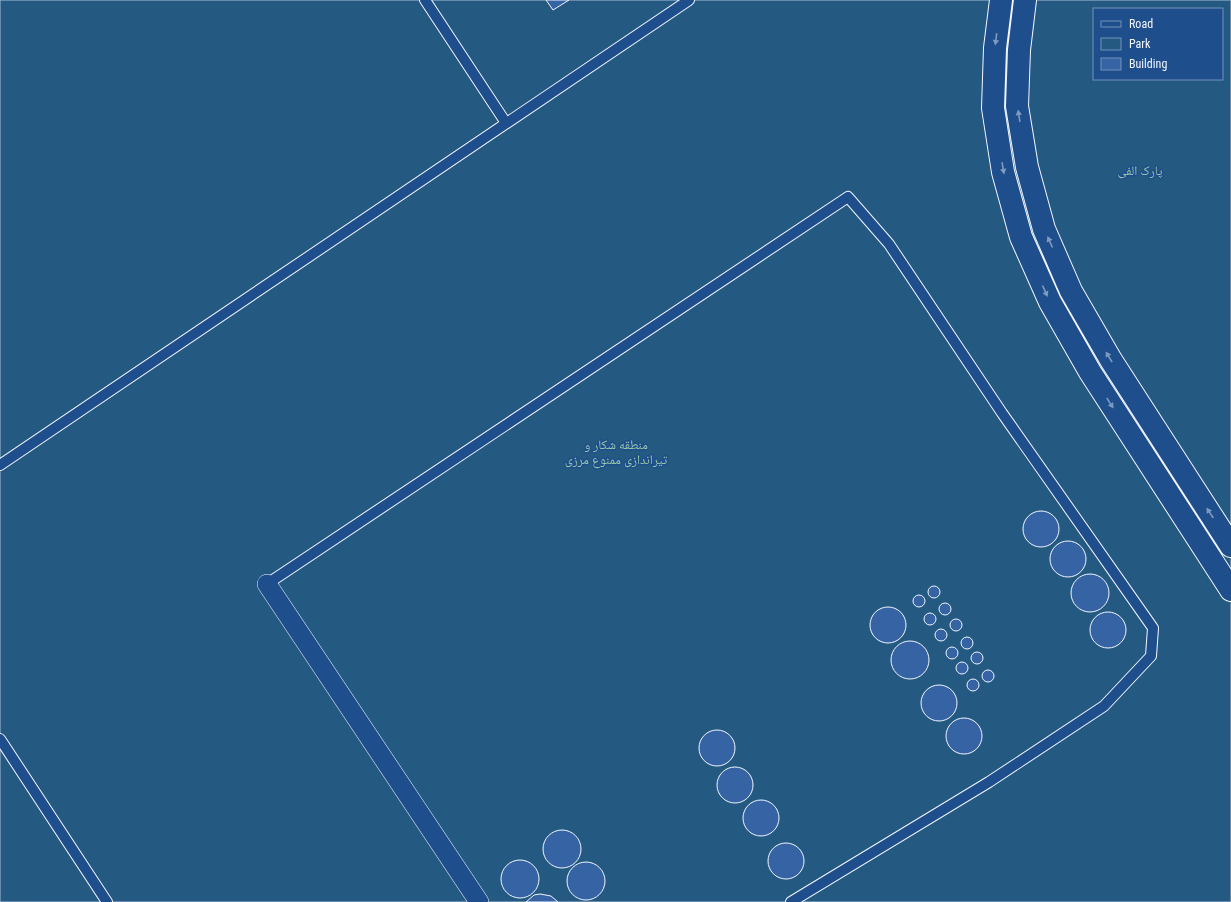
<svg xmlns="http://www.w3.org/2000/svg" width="1231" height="902" font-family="'Roboto Condensed','Noto Naskh Arabic',sans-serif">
<rect width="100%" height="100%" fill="#1f4e8c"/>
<path fill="#245a82" stroke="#a8bbd7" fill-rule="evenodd" d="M0 0H1231V902H0ZM1094 9H1222V79H1094Z"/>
<path fill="#3563a3" stroke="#f2f6ff" d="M546 0H569L553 10Z
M1023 529a18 18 0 1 1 36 0a18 18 0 1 1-36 0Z
M1050 559a18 18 0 1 1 36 0a18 18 0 1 1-36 0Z
M1071 593a19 19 0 1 1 38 0a19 19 0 1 1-38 0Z
M928 592a6 6 0 1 1 12 0a6 6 0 1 1-12 0Z
M913 601a6 6 0 1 1 12 0a6 6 0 1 1-12 0Z
M939 609a6 6 0 1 1 12 0a6 6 0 1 1-12 0Z
M870 625a18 18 0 1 1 36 0a18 18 0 1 1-36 0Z
M1090 630a18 18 0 1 1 36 0a18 18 0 1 1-36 0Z
M924 619a6 6 0 1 1 12 0a6 6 0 1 1-12 0Z
M950 625a6 6 0 1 1 12 0a6 6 0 1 1-12 0Z
M935 635a6 6 0 1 1 12 0a6 6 0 1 1-12 0Z
M961 643a6 6 0 1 1 12 0a6 6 0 1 1-12 0Z
M891 660a19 19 0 1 1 38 0a19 19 0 1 1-38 0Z
M946 653a6 6 0 1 1 12 0a6 6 0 1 1-12 0Z
M971 658a6 6 0 1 1 12 0a6 6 0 1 1-12 0Z
M956 668a6 6 0 1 1 12 0a6 6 0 1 1-12 0Z
M982 676a6 6 0 1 1 12 0a6 6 0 1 1-12 0Z
M967 685a6 6 0 1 1 12 0a6 6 0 1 1-12 0Z
M921 703a18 18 0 1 1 36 0a18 18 0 1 1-36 0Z
M946 736a18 18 0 1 1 36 0a18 18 0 1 1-36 0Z
M699 748a18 18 0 1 1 36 0a18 18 0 1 1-36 0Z
M717 785a18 18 0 1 1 36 0a18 18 0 1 1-36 0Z
M743 818a18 18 0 1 1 36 0a18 18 0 1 1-36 0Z
M543 849a19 19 0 1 1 38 0a19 19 0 1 1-38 0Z
M768 861a18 18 0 1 1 36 0a18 18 0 1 1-36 0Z
M501 879a19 19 0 1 1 38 0a19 19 0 1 1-38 0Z
M567 881a19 19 0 1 1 38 0a19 19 0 1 1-38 0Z
M540 894 551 896 558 902H526L534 895Z"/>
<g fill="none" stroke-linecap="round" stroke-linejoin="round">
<defs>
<path id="lane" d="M425 0 506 123
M0 465 689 0
M267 584 848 197 889 244 1002 413 1153 628 1151 656 1104 706 989 782 791 902
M0 739 107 902"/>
<path id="street" d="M267 584 479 902"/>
<path id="primary" d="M1001 0 995 48 993 108 1003 172 1021 237 1050 302 1090 372 1231 590
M1025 0 1019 50 1017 106 1027 167 1044 229 1071 291 1111 360 1231 546"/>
</defs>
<use href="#lane" stroke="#f2f6ff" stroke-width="12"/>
<use href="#street" stroke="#f2f6ff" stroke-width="20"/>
<use href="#primary" stroke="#f2f6ff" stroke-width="24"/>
<use href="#lane" stroke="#1f4e8c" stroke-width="10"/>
<use href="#street" stroke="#1f4e8c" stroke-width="19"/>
<use href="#primary" stroke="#1f4e8c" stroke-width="22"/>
</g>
<defs><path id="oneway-solid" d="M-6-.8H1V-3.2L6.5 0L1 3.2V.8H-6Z"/></defs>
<g fill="#7e9ac0">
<use href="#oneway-solid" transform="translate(996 39) rotate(97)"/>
<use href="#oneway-solid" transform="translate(1019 116) rotate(-99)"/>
<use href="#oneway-solid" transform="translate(1003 168) rotate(80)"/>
<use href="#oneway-solid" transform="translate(1050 242) rotate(-114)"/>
<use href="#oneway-solid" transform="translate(1045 291) rotate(66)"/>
<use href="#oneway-solid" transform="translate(1109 357) rotate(-121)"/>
<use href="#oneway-solid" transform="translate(1110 403) rotate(57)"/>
<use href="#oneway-solid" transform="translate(1210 513) rotate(-123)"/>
</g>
<g text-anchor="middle" stroke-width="3" stroke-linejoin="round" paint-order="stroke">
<g font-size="13" fill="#97c8a6" stroke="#1f4e8c">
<text x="1140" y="175">پارک الفی</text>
<text x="616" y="449">منطقه شکار و<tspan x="616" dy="15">تیراندازی ممنوع مرزی</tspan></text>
</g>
</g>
<rect x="1093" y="8" width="130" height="72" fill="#1f4e8c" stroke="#7391ba"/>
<rect x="1101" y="21" width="20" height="6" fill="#1f4e8c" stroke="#7391ba"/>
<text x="1129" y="28" font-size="12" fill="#f2f6ff">Road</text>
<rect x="1101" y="38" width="20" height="12" fill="#245a82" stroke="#7391ba"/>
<text x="1129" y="48" font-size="12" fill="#f2f6ff">Park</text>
<rect x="1101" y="58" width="20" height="12" fill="#3563a3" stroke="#7391ba"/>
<text x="1129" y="68" font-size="12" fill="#f2f6ff">Building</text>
</svg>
